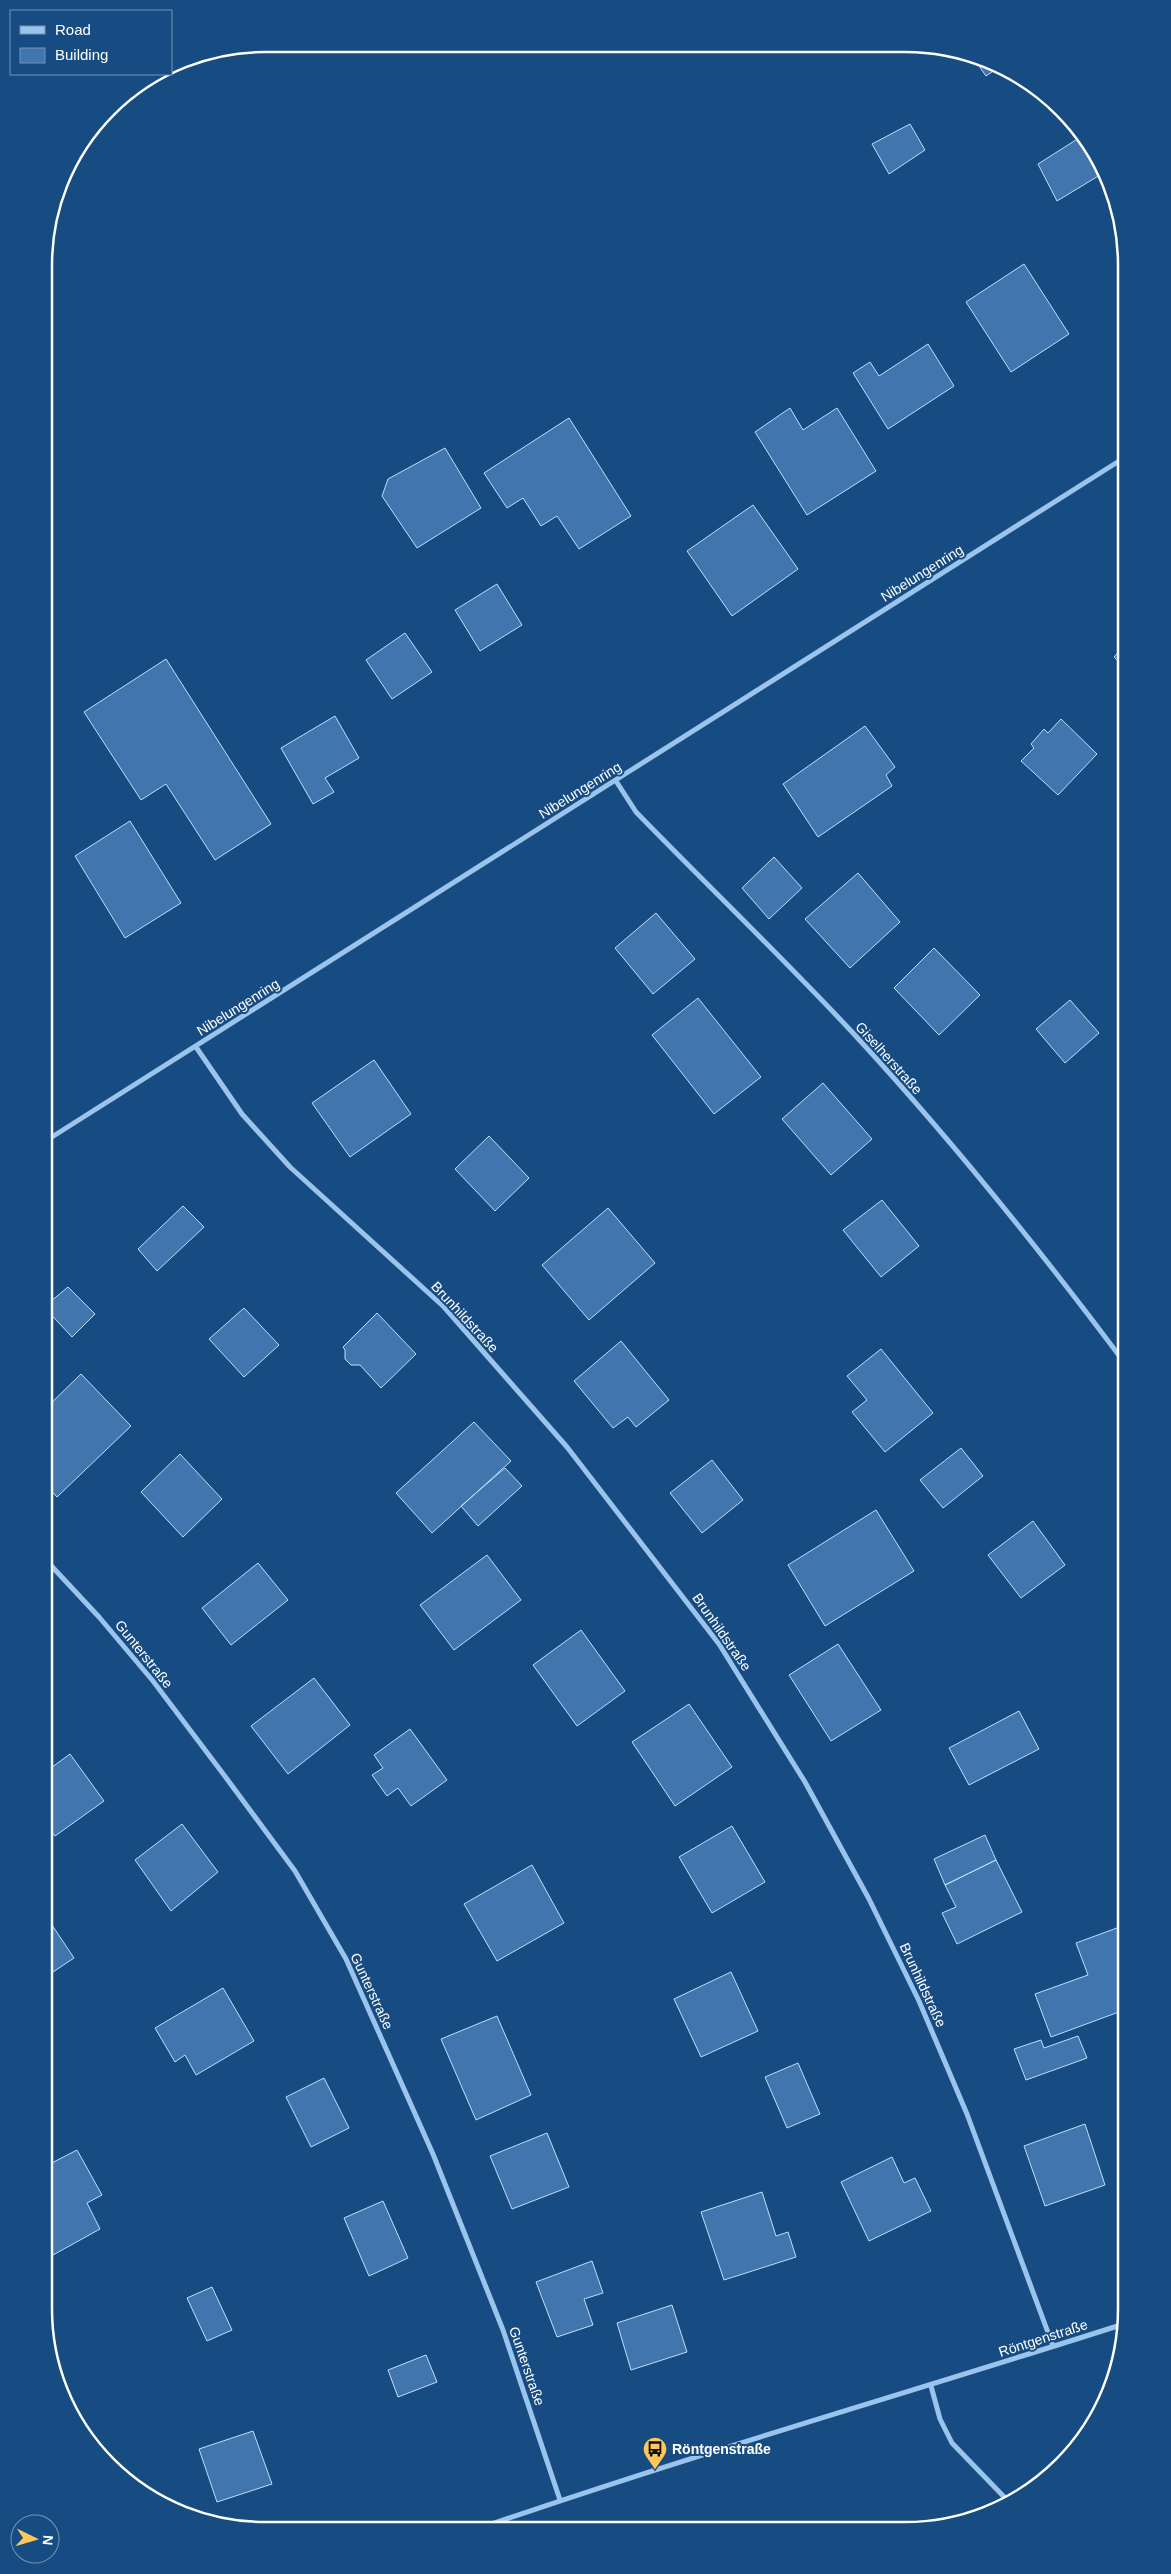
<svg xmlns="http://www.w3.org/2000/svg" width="1171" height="2574" font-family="Arial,sans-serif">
<rect width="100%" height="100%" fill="#174c83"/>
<path fill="#4076ad" stroke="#c1ddf9" d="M972 56 1001 66 986 76Z
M910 124 925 150 889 174 872 144Z
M1079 138 1100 175 1057 201 1038 164Z
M1024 264 1069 334 1011 372 966 302Z
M1127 295V315L1118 300Z
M928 344 954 386 888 429 853 373 870 362 879 376Z
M790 408 803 430 837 408 876 471 807 515 755 432Z
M569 418 631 516 579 549 557 516 541 526 523 498 507 508 484 473Z
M445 448 481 508 417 548 382 496 388 479Z
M753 505 798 569 732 616 687 551Z
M497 584 522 625 480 651 455 610Z
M405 633 432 672 392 699 366 660Z
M1127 643V670L1114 657Z
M166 659 271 824 215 860 166 784 141 800 84 712Z
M335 716 359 758 325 778 334 792 313 804 281 748Z
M1061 719 1097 754 1058 795 1021 761 1034 748 1031 744 1044 729 1048 733Z
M865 726 895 767 886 775 892 786 818 837 783 784Z
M130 821 181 903 125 938 75 856Z
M774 857 802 888 769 919 742 888Z
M858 873 900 922 850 968 805 919Z
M656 913 695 959 653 994 615 948Z
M934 948 980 995 939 1035 894 988Z
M698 998 761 1077 714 1114 652 1035Z
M1070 1000 1099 1033 1065 1063 1036 1029Z
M374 1060 411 1114 350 1157 312 1103Z
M823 1083 872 1139 831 1175 782 1119Z
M489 1136 529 1178 495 1211 455 1169Z
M882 1200 919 1246 881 1277 843 1230Z
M183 1206 204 1227 157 1271 138 1249Z
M608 1208 655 1263 589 1320 542 1265Z
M68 1287 95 1314 72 1337 44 1307Z
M244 1308 279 1345 244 1377 209 1339Z
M377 1313 416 1354 381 1388 360 1365H351L345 1359V1350L343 1347Z
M621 1341 669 1400 636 1427 628 1417 613 1428 574 1381Z
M881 1349 933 1413 885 1452 852 1412 867 1400 847 1376Z
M81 1374 131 1426 57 1497 44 1483V1410Z
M474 1422 511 1461 432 1533 396 1493Z
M961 1448 983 1476 943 1508 920 1480Z
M180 1454 222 1499 183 1537 141 1492Z
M712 1460 743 1500 702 1533 670 1493Z
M505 1468 522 1486 478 1526 461 1506Z
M876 1510 914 1571 825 1626 788 1565Z
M1033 1521 1065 1565 1021 1598 988 1555Z
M487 1555 521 1600 454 1650 420 1605Z
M258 1563 288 1600 231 1645 202 1608Z
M1127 1597V1617L1118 1603Z
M581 1630 625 1691 577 1726 533 1665Z
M838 1644 881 1710 831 1741 789 1675Z
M314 1678 350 1725 288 1774 251 1726Z
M689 1704 732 1767 675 1806 632 1742Z
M1019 1711 1039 1749 969 1785 949 1748Z
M410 1729 447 1780 411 1806 398 1788 387 1796 372 1775 383 1768 374 1755Z
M70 1754 104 1801 55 1836 44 1820V1773Z
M182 1824 218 1872 171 1911 135 1860Z
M732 1826 765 1882 712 1913 679 1857Z
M985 1835 996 1860 945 1885 934 1859Z
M996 1860 1022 1912 957 1944 942 1913 956 1907 945 1885Z
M532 1865 564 1923 497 1961 464 1904Z
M44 1913 74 1958 44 1978Z
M1125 1925 1127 2009 1051 2037 1035 1994 1088 1975 1076 1943Z
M731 1972 758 2031 701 2057 674 1999Z
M223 1988 254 2041 196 2075 185 2055 175 2062 155 2028Z
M497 2016 531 2095 476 2120 441 2039Z
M1078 2036 1087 2058 1026 2080 1014 2049 1041 2040 1044 2048Z
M798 2063 820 2114 787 2128 765 2077Z
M324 2078 349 2128 311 2147 286 2097Z
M1085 2124 1105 2185 1045 2206 1024 2146Z
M547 2133 569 2187 512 2209 490 2156Z
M77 2150 102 2195 87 2203 100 2229 53 2255 44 2238V2167Z
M892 2157 904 2183 915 2178 931 2211 869 2241 841 2182Z
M762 2192 776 2236 788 2232 796 2257 724 2280 701 2212Z
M383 2201 408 2258 369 2276 344 2218Z
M592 2261 603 2293 584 2299 593 2325 557 2337 536 2282Z
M212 2287 232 2330 207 2341 187 2298Z
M672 2305 687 2352 631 2370 617 2323Z
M426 2355 437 2382 398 2397 388 2370Z
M253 2431 272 2484 217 2502 199 2449Z
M817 2522 819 2530H791Z"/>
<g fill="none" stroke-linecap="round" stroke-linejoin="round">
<path stroke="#9bc4ec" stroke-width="5" d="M616 781 636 812C708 886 783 958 853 1033 951 1139 1041 1251 1127 1366
M196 1047 242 1114 290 1167 444 1307 567 1447 719 1644 805 1782 869 1899 919 2001 967 2114 1053 2346
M44 1142 1127 456
M44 1558 99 1617 153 1681 224 1775 295 1871 346 1959 433 2154 503 2330 560 2500
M931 2386 940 2419 952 2443 1009 2502
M480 2528C694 2454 912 2392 1127 2323"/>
</g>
<defs>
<symbol id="bus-pin" viewBox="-11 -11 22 30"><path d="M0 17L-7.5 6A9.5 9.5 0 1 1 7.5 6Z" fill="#ffc757" stroke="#174c83"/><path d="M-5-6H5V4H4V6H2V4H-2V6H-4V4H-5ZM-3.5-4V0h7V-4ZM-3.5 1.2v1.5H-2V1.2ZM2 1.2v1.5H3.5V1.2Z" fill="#111"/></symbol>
</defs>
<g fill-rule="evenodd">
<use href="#bus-pin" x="641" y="2435" width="28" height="38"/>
</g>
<g text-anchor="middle" stroke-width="4" stroke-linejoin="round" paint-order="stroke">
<g font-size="14" fill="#fff" stroke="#174c83">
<text transform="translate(922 573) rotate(-32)" y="5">Nibelungenring</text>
<text transform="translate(580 790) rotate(-32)" y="5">Nibelungenring</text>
<text transform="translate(238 1007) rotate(-32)" y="5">Nibelungenring</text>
<text transform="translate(889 1058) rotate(48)" y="5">Giselherstraße</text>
<text transform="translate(465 1317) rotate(47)" y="5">Brunhildstraße</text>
<text transform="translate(722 1632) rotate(55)" y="5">Brunhildstraße</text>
<text transform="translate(144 1654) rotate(51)" y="5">Gunterstraße</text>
<text transform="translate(923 1985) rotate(65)" y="5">Brunhildstraße</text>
<text transform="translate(372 1991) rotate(65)" y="5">Gunterstraße</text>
<text transform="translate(1043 2338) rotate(-18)" y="5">Röntgenstraße</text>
<text transform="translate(527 2366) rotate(71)" y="5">Gunterstraße</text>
</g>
<g font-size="14" font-weight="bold" fill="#fff" stroke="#174c83" text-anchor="start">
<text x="672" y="2454">Röntgenstraße</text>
</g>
</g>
<path d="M0 0H1171V2574H0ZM265 52H905A213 213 0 0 1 1118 265V2309A213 213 0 0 1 905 2522H265A213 213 0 0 1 52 2309V265A213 213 0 0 1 265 52Z" fill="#174c83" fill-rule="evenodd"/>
<path fill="none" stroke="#fff" stroke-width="2.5" d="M265 52H905A213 213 0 0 1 1118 265V2309A213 213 0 0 1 905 2522H265A213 213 0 0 1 52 2309V265A213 213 0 0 1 265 52Z"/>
<rect x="10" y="10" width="162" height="65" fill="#174c83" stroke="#7494b5"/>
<rect x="20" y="26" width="25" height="8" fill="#9bc4ec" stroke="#7494b5"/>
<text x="55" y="35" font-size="15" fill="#ffffff">Road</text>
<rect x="20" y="48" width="25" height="15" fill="#4076ad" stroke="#7494b5"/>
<text x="55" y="60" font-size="15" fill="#ffffff">Building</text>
<g transform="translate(35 2539) rotate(95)"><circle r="24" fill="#174c83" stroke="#7494b5"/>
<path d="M0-4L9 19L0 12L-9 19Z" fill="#ffc757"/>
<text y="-8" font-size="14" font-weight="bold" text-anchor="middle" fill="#ffffff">N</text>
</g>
</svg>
